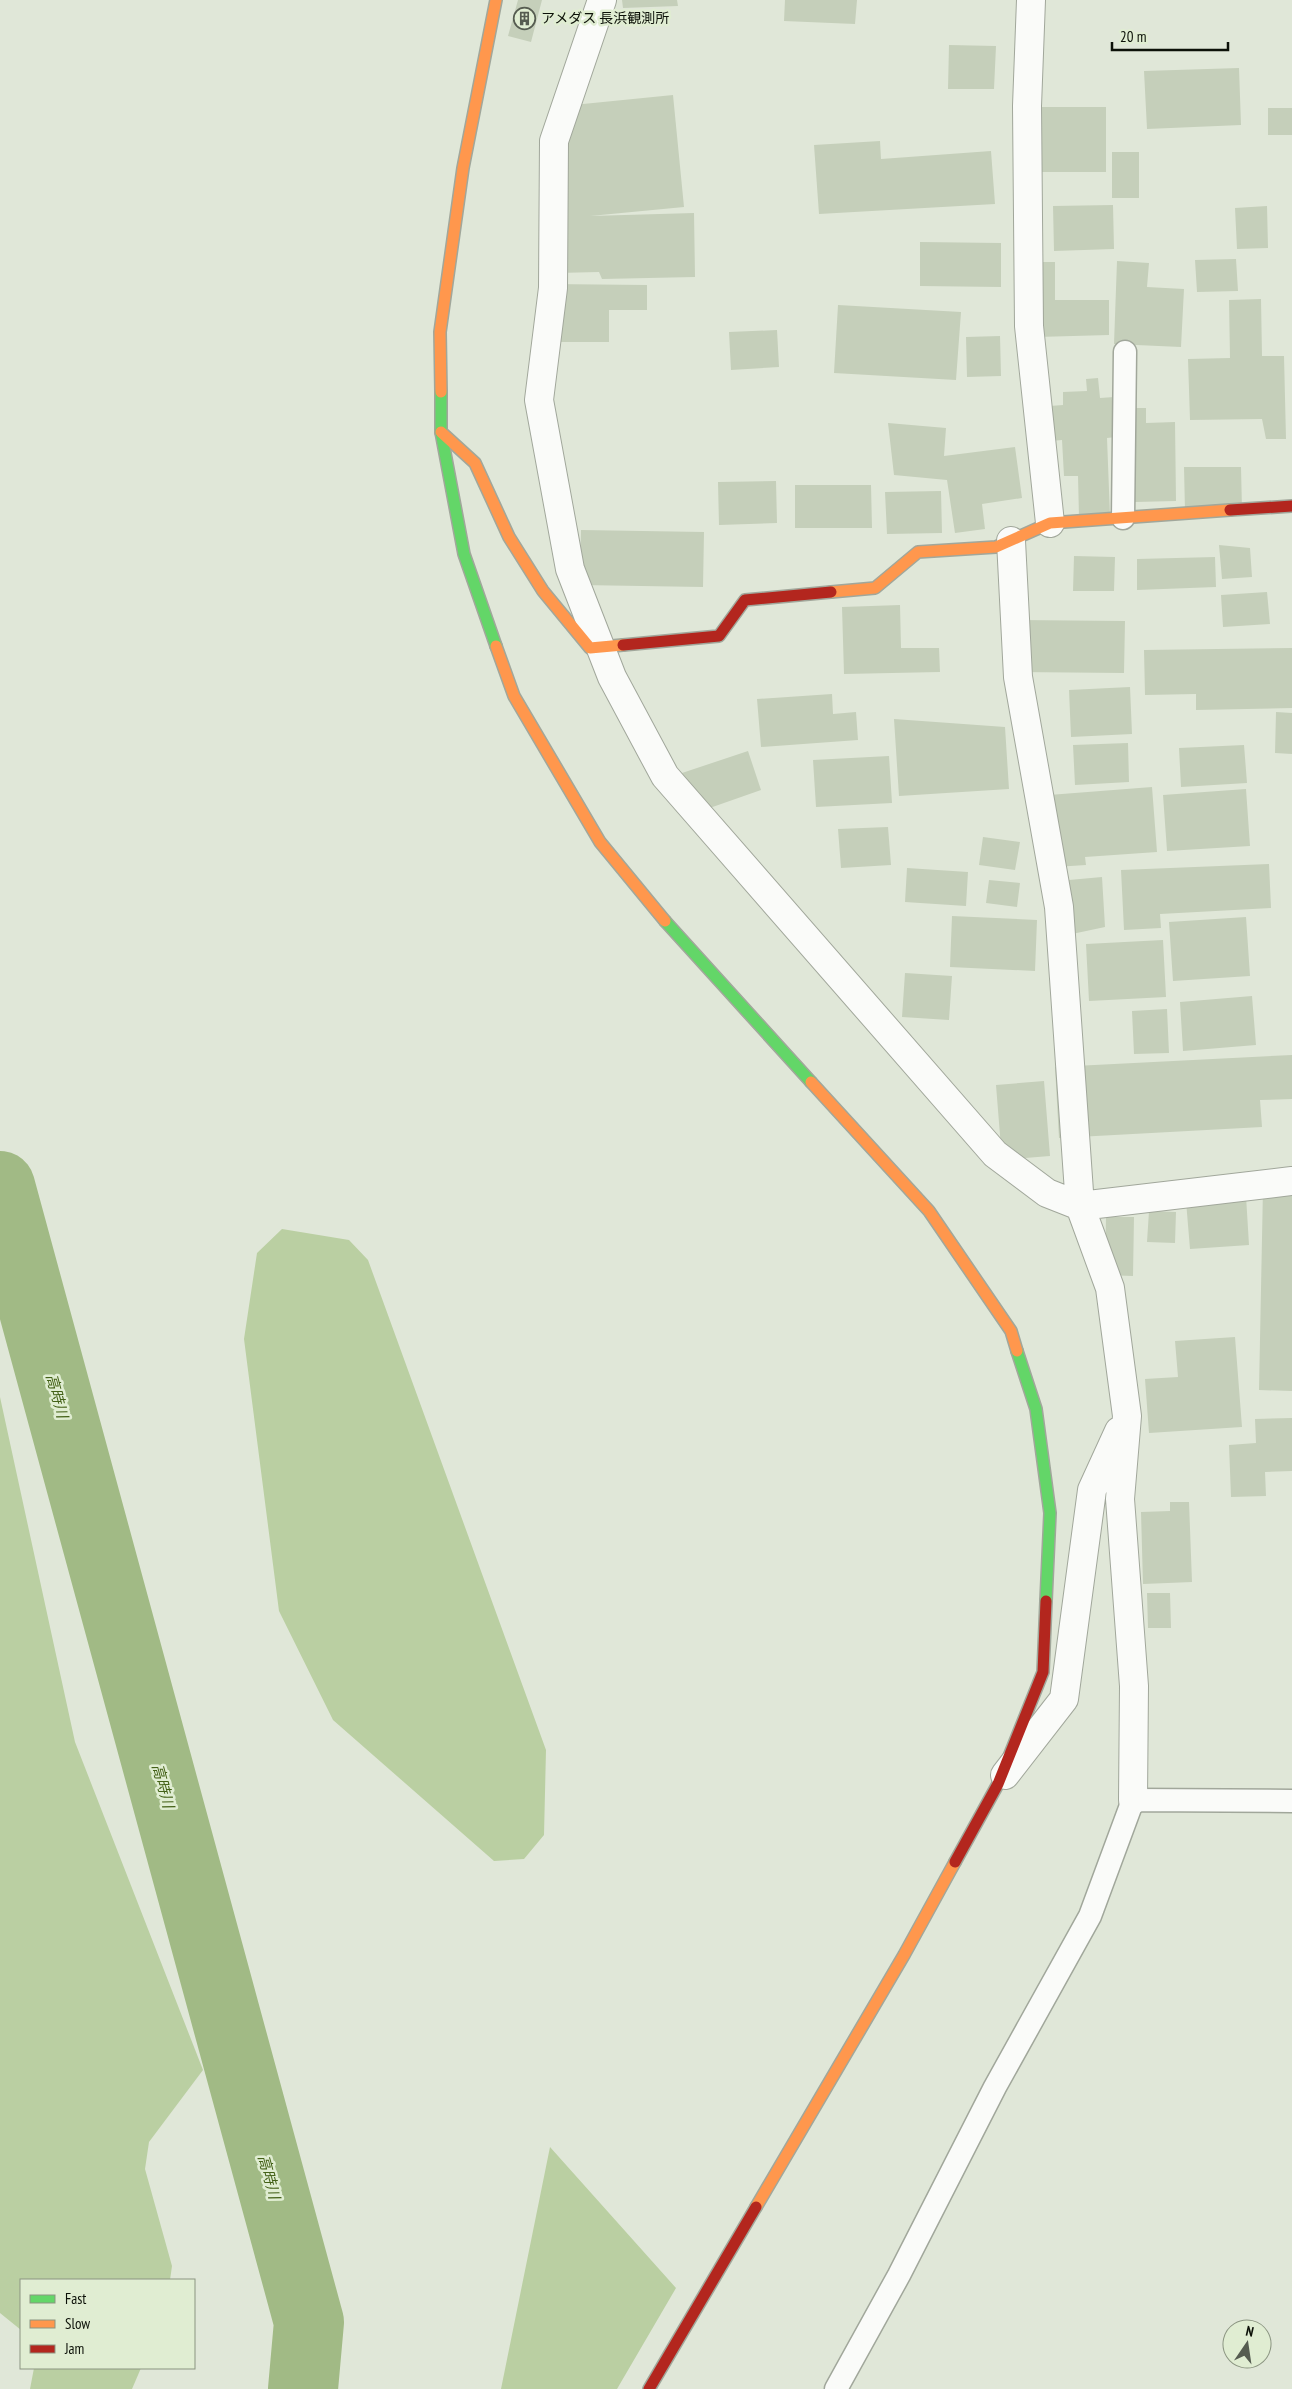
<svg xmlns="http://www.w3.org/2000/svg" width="1292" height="2389" font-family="'PT Sans Narrow','Noto Sans JP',sans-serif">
<rect width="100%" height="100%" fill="#e0e7d8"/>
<path fill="#bacfa2" d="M282 1229 349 1240 368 1260 546 1750 544 1835 524 1859 494 1861 333 1720 279 1611 244 1339 257 1253Z
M0 1397 75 1742 203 2070 149 2142 145 2169 172 2266 170 2280H21V2330L0 2313Z
M550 2147 676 2288 617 2389H501Z
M34 2368H141L132 2389H30Z"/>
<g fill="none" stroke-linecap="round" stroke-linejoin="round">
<path stroke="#a1ba85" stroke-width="70" d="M0 1186 309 2322 303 2389"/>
</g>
<path fill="#c5cfba" d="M518 0H542L531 42 508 36Z
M622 0H677L678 6 623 8Z
M785 0H857L855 24 784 21Z
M949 45 996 46 994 89H948Z
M1239 68 1241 125 1147 129 1144 71Z
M673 95 684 207 590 216 694 213 695 277 602 279 599 272 557 273 555 217 573 105Z
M1019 107H1106V172H1020Z
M1268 108H1292V135H1268Z
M880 141 881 159 991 151 995 204 819 214 814 145Z
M1112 152H1139V198H1112Z
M1113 205 1114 249 1054 251 1053 206Z
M1267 206 1268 248 1237 249 1235 208Z
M920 242 1001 243V287L920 286Z
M1236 259 1238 291 1197 292 1195 260Z
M1117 261 1149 263 1147 287 1184 289 1181 347 1114 344Z
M1021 262H1055V300H1109V335L1037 337Z
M549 284 647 285V310H609V342H549Z
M1261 299 1262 356H1284L1286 439H1266L1262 419 1190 420 1188 359 1230 358 1229 300Z
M838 305 961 312 956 380 834 373Z
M777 330 779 367 731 370 729 332Z
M1000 336 1001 376 967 377 966 337Z
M1098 378 1100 398 1114 397 1116 437 1107 438 1110 516 1079 517 1078 476H1064L1062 440 1051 441 1050 406 1063 405V392L1087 391 1086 379Z
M1134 408H1146V423L1175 422 1176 501 1135 502Z
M888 423 946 428 944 456 1015 447 1022 498 982 504 985 529 955 533 947 480 894 475Z
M1184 467H1241L1242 510 1185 511Z
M776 481 777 523 719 525 718 482Z
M795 485H871L872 528H795Z
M941 491 942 533 887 534 885 492Z
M581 530 704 532 703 587 580 585Z
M1219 545 1250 548 1252 577 1222 579Z
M1074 556 1115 557 1114 591H1073Z
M1215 557 1216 587 1137 590V559Z
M1267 592 1270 624 1223 627 1221 595Z
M900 605 901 648H939L940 672 844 674 842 607Z
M1017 620 1125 621 1124 673 1016 672Z
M1292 648V708L1196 710V694L1145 695 1144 650Z
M1130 687 1132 734 1071 737 1069 690Z
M832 694 833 714 856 712 858 740 761 747 757 699Z
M1276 712 1292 713V754L1275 753Z
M894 719 1005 727 1009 789 899 796Z
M1128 743 1129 782 1075 785 1073 745Z
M1244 745 1247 783 1181 787 1179 748Z
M748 751 761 790 704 810 682 773Z
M889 756 892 803 816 807 813 760Z
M1152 787 1157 852 1085 857 1086 865 1055 867 1049 795Z
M1246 789 1250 846 1167 851 1163 795Z
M888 827 891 865 841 868 838 829Z
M983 837 1020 842 1015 870 979 865Z
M1269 864 1271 908 1160 914 1161 928 1124 930 1121 870Z
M907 868 968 872 966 906 905 902Z
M1102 877 1105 927 1072 934 1069 880Z
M989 880 1020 883 1017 907 986 903Z
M952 916 1037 920 1035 971 950 967Z
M1246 917 1250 976 1173 981 1169 922Z
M1163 940 1166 997 1089 1001 1086 944Z
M905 973 952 976 949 1020 902 1017Z
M1252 996 1256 1045 1183 1051 1180 1002Z
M1167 1009 1169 1053 1134 1054 1132 1011Z
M1292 1055V1099L1260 1100 1262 1127 1059 1138 1055 1067Z
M1044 1081 1050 1156 1002 1160 996 1085Z
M1263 1188 1292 1189V1391L1259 1390Z
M1246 1196 1249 1245 1190 1249 1186 1201Z
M1149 1211 1176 1212 1175 1243 1147 1242Z
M1106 1217H1134L1133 1276 1105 1275Z
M1235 1337 1242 1427 1149 1433 1145 1379 1178 1377 1175 1341Z
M1292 1418V1471L1265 1472 1266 1496 1231 1497 1229 1445 1256 1443 1255 1419Z
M1170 1502H1189L1192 1582 1143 1584 1141 1512 1170 1511Z
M1147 1593H1170L1171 1628H1148Z"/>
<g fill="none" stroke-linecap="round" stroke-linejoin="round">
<defs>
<path id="lane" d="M1123 518 1125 352
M836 2389 899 2275 995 2087 1090 1916 1133 1800 1292 1801"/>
<path id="street" d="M602 0 554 141 553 288 539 400 570 569 612 677 665 776 995 1154 1047 1193 1080 1206 1292 1181
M1031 0 1027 106 1029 326 1050 523
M1011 541 1018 677 1059 907 1080 1206 1110 1288 1127 1416 1120 1499 1134 1686 1133 1800
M1005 1775 1064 1699 1092 1490 1119 1431"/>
<path id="fast" d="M441 392V432L464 554 496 646
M665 921 811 1082
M1017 1351 1036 1409 1050 1513 1046 1601"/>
<path id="slow" d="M441 392 440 332 463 168 496 0
M441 432 475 463 509 537 543 591 590 648 623 645
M831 592 875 588 918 552 996 547 1050 523 1230 510
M496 646 514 696 600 842 665 921
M811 1082 929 1211 1011 1331 1017 1351
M756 2207 904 1955 955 1862"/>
<path id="jam" d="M1230 510 1292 506
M623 645 719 636 745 600 831 592
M955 1862 998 1784 1043 1672 1046 1601
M649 2389 756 2207"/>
</defs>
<use href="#lane" stroke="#a1a79b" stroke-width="25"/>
<use href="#street" stroke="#a1a79b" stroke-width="30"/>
<use href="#fast" stroke="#a1a79b" stroke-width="14"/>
<use href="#slow" stroke="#a1a79b" stroke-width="14"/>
<use href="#jam" stroke="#a1a79b" stroke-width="14"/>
<use href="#lane" stroke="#fafbf9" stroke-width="22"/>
<use href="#street" stroke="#fafbf9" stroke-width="28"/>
<use href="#fast" stroke="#63d668" stroke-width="11"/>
<use href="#slow" stroke="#ff974d" stroke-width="11"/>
<use href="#jam" stroke="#b3261e" stroke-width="11"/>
</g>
<defs>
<symbol id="building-ring" viewBox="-11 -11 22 22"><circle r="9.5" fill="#e0edd2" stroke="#565c51" stroke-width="1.5"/><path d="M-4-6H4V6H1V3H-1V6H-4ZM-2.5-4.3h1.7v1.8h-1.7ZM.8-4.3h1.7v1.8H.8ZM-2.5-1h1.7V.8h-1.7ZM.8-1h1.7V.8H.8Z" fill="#565c51"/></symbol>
</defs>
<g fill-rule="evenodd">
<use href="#building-ring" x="512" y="6" width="25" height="25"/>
</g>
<g text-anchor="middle" stroke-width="5" stroke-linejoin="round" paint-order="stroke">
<g font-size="14" fill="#0c1108" stroke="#e0edd2" text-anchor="start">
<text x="541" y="23">アメダス 長浜観測所</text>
</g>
<g font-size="15" font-style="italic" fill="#436117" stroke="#e0edd2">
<text transform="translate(57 1396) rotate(75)" y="5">高時川</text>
<text transform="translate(163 1786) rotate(75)" y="5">高時川</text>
<text transform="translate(269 2177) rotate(75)" y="5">高時川</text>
</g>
</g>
<rect x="20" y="2279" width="175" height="90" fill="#e0edd2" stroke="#8b9581"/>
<rect x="30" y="2295" width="25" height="8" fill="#63d668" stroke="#8b9581"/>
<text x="65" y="2304" font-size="15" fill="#0c1108">Fast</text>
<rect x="30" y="2320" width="25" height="8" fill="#ff974d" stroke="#8b9581"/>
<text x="65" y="2329" font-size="15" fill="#0c1108">Slow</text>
<rect x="30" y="2345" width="25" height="8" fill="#b3261e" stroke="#8b9581"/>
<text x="65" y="2354" font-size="15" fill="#0c1108">Jam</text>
<g transform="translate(1247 2344) rotate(13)"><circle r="24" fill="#e0edd2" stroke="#8b9581"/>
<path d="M0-4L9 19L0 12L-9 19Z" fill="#565c51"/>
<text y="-8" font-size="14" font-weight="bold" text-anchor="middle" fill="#0c1108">N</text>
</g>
<path d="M1112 42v8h116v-8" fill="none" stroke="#0c1108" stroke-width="2.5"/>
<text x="1120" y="42" font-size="15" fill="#0c1108" stroke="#e0edd2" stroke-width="4" paint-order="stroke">20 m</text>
</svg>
